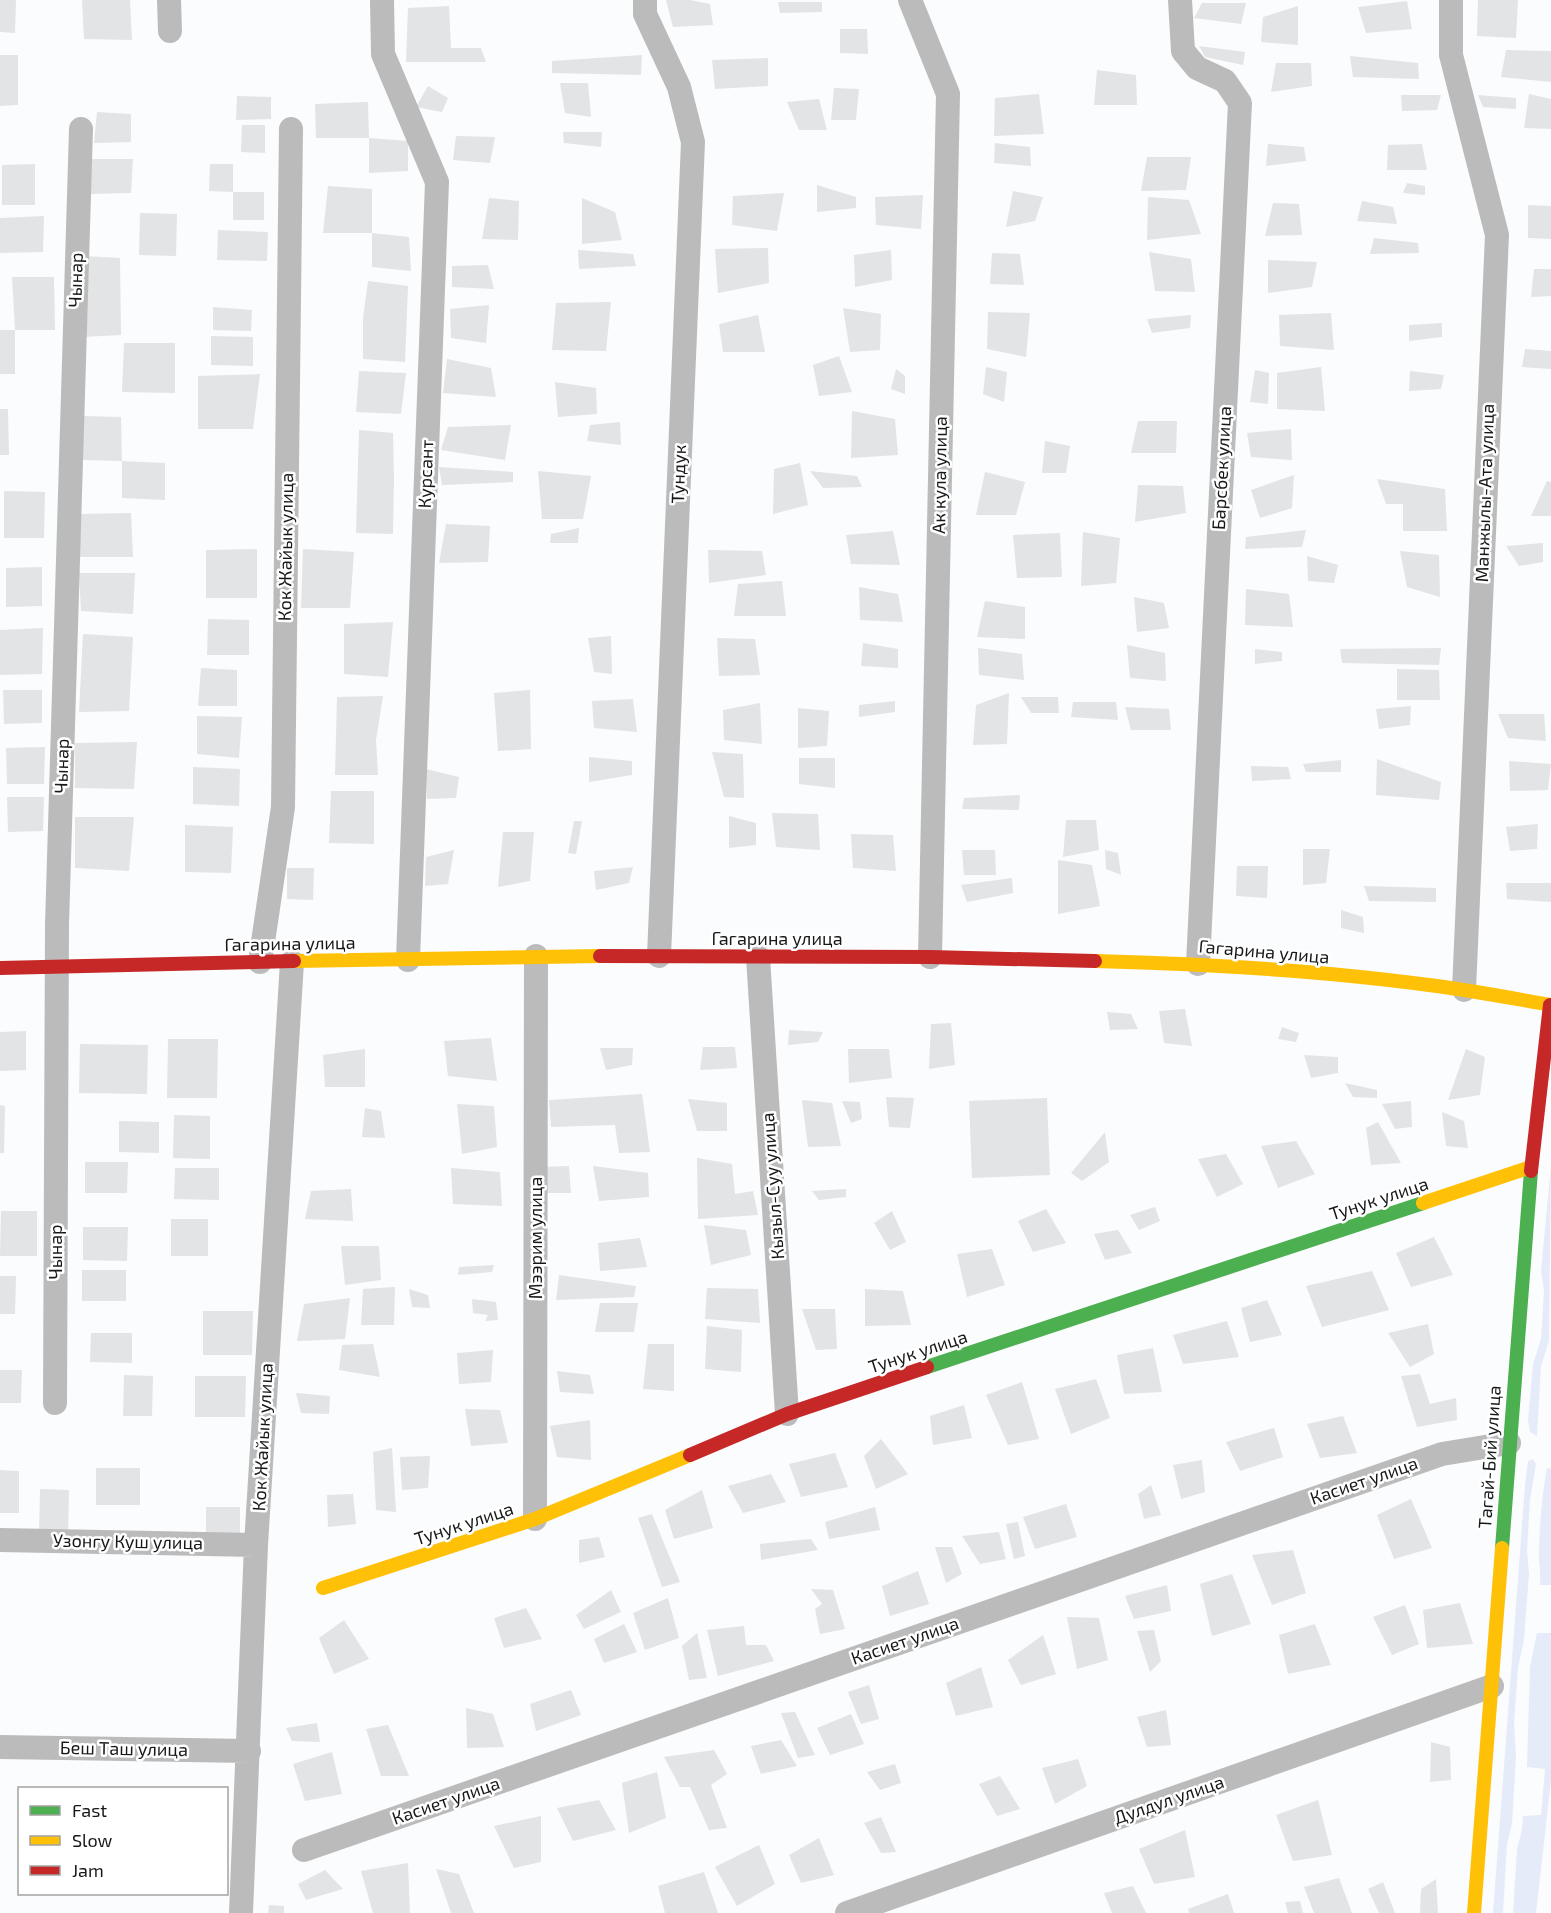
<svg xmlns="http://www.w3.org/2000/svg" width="1551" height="1913" font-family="'Exo 2',sans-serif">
<rect width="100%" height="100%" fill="#fbfcfd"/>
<path fill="#e6ebf9" d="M1551 1165 1549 1341 1541 1366 1537 1436 1530 1432 1528 1420 1533 1364 1541 1339 1544 1290 1541 1271Z
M1533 1459 1536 1464 1530 1500 1527 1551 1529 1574 1524 1640 1518 1668 1514 1723 1516 1756 1512 1824 1507 1844 1503 1913H1493L1525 1485 1528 1461Z
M1547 1468 1551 1469V1585H1540C1541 1572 1538 1560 1539 1548 1540 1521 1542 1494 1547 1468Z
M1537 1633H1551V1781L1536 1913H1513L1517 1849 1522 1830 1523 1816 1541 1815 1545 1769 1527 1767 1530 1667Z"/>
<path fill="#e3e4e5" d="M0 0H16L15 33 0 32Z
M82 0H130L132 40 84 39Z
M666 0H690L710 4 713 25 673 27Z
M1478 0H1518L1516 38 1477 36Z
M1407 1 1412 29 1366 33 1358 7Z
M778 2H822V12L780 13Z
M1202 3H1246L1241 24 1194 18Z
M449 6 451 48H481L486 62H406L408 8Z
M1298 6V45L1261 42 1263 17Z
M840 29H867L868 54 840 53Z
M1199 46 1245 52 1243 65 1205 57Z
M1506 50 1551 51V82L1501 77Z
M0 55H18V105L0 106Z
M642 55 641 75 552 73V61Z
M1350 56 1418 63 1419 79 1353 77Z
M768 58V86L715 89 712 60Z
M1276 63H1311L1312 86 1271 92Z
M1097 70 1136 75 1137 105H1094Z
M560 83H588L591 117 565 113Z
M428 86 448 98 442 112 416 107Z
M834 88 859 89 856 120H831Z
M1039 94 1044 134 994 136 995 98Z
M1529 94 1551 99V129L1524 128Z
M1401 95H1441L1437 110 1402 111Z
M1478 95 1516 98V109L1483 107Z
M237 96 271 97V119L236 120Z
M819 99 827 130H799L787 102Z
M368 102 369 138H316L315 104Z
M97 112 131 114V142L94 143Z
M242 125H265V153L241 152Z
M563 132H602L601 147 564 143Z
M456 136 495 137 490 163 453 160Z
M369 138 408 141V171L369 173Z
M995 143 1030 147 1031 166 994 163Z
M1268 144 1304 147 1306 161 1266 166Z
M1422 144 1427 170H1387L1388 145Z
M1147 157H1191L1186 190 1141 191Z
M91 159H133L131 193 90 194Z
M35 164V205H2V165Z
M210 164H233V192H264V220H233V192L209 191Z
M1407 183 1425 186V195L1403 193Z
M817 185 856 197V208L817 212Z
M328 186 372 189V233H323Z
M1013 191 1043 197 1035 221 1006 227Z
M784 193 777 231 732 225 733 196Z
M923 195 921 229 876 225 875 197Z
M1148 197 1189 200 1201 234 1147 240Z
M489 198 519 201 518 240 482 239Z
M582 198 615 212 622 240 582 244Z
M1362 201 1393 207 1397 224 1357 221Z
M1273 203 1299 204 1302 235 1265 236Z
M1528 205 1551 206V239L1528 238Z
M140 213 177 214 176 256 139 255Z
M44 216 43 252 0 253V218Z
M218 230 268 232 267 261 217 260Z
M372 233 409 237 411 271 372 267Z
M1374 238 1418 243 1419 253 1370 254Z
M768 248 769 283 718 293 715 249Z
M578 250 633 254 636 266 579 269Z
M891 250 892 280 855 287 854 255Z
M1149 252 1191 259 1195 292 1155 291Z
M992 253 1020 254 1024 285 990 284Z
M85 256 120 258 121 335 83 337Z
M1268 260 1317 262 1312 287 1268 293Z
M488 265 494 289 452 287V266Z
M1534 269H1551V296L1531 297Z
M12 277H54L55 330H15Z
M368 281 408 286 405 362 363 359V318Z
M611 302 606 351 552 350 556 303Z
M489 305 486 343 451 338 450 309Z
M213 307 252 310 251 331 213 330Z
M843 308 881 314 880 350 850 352Z
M988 312 1030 313 1026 357 987 349Z
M1331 313 1334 350 1280 346 1279 315Z
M758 315 765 352H723L719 324Z
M1191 315 1190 328 1152 333 1147 319Z
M1442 323V337L1409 341V325Z
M0 330H15V374H0Z
M211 336 253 337V366L211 365Z
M124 343H175V393L122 392Z
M1525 349 1551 351V369L1522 367Z
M839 356 852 392 819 396 813 365Z
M447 359 491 368 496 397 443 393Z
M986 367 1007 372 1004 402 983 394Z
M1321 367 1325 411 1277 409V373Z
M896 369 905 376V394L891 389Z
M1255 370 1269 373 1268 404 1250 402Z
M359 371 406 373 401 414 356 412Z
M1410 371 1444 375 1441 389 1409 391Z
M260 374 253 429H198V376Z
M555 382 596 388 597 414 558 417Z
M0 409H8L9 455H0Z
M852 411 895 419 898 455 851 458Z
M83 416 121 417 122 461 165 463V500L122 498V461L83 460Z
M1138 421H1177L1176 453H1131Z
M620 422 621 445 587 441 590 425Z
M511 425 505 460 441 450 448 427Z
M1291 429 1292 460 1251 457 1247 433Z
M359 430 393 433 394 478 393 534 356 533Z
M1045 441 1070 446 1066 473H1042Z
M800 463 808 505 773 514 774 469Z
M439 467 513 472V482L442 485Z
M538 471 591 476 583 519H542Z
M810 471 857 476 862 487 823 488Z
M985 472 1025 482 1016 515H976Z
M1294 475 1292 508 1260 518 1251 490Z
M1377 479 1445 489 1447 531H1403V504H1386Z
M1547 481 1551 482V516H1531Z
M1138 485 1183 486 1186 513 1135 522Z
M4 491 45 492 44 538H4Z
M131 513 133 557H77L79 514Z
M446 524 490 526 488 562 439 563Z
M579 528 578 543H550L551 534Z
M1306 530 1302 547 1245 549 1246 537Z
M893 531 900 565 851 564 846 535Z
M1083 532 1120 538 1116 583 1081 586Z
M1060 533 1062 577 1017 578 1013 535Z
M1543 543V562L1519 566 1506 546Z
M257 549V598H206V550Z
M303 549 354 552 350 608H301Z
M708 550 762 551 766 575 709 583Z
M1400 551 1439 555 1440 597 1407 587Z
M1307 556 1338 565 1334 583 1308 581Z
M42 567V606L6 607V568Z
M79 573H135L133 614 81 611Z
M782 581 786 616H734L738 584Z
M859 587 898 594 903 622 860 620Z
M1246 589 1289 594 1293 627 1245 625Z
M1134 597 1164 603 1169 628 1137 632Z
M985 601 1025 607V639L977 637Z
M208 619 249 620V655H207Z
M393 622 388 677 344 674V624Z
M43 628 42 674 0 675V630Z
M83 634 133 637 129 711 79 712Z
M611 636 612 674 594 672 588 638Z
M717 638 755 639 760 675 719 676Z
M863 643 898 649V668L861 666Z
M1127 645 1165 653 1166 681 1130 678Z
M978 648 1022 654 1024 680 979 675Z
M1441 648 1439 665 1342 663 1340 649Z
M1255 649 1282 652V661L1255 664Z
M201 668 237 670V706H198Z
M1397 669 1439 670 1440 700H1397Z
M3 690H42V723L4 724Z
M530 690 531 749 498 751 494 693Z
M1009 693 1007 744 973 745 976 705Z
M383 696 376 740 378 775H335L337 697Z
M1021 697H1058L1059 713H1031Z
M633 699 637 732 594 728 592 701Z
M895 701V712L859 717V705Z
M1073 702H1116L1118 720 1071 717Z
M760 703 762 744 724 740 723 710Z
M1411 706 1410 725 1379 729 1376 709Z
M1125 707 1169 709 1171 730H1131Z
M798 708 829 711 827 746 798 748Z
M1498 714H1544L1546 741 1508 738Z
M197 716 242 717 239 758 197 754Z
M137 742 134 789 75 788V743Z
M45 747 44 784H7L6 748Z
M712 752 743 754 744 798 724 797Z
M589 757 632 761V775L589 782Z
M799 758H835V788L799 784Z
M1377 759 1441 782 1439 800 1376 795Z
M1341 760V772H1306L1303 764Z
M1509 761 1551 764 1548 790 1510 791Z
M1251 766 1288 767 1291 779 1252 781Z
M193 767 240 769 239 806 193 804Z
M426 769 459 777 456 798 427 799Z
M331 791H374V844L329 843Z
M1020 795 1019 810 962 809 964 798Z
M7 797H44L43 831 8 832Z
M772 813 818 814 820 850 776 847Z
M729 816 756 823V845L729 848Z
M75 817H134L129 871 75 868Z
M1066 820H1096L1099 850 1063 857Z
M574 821H582L576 854 568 853Z
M1538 824 1537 849 1510 851 1506 827Z
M185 825 233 827 231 873 185 872Z
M503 832H534L530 881 498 887Z
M851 834 893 835 896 871 853 868Z
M1303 849H1330L1326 883 1303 885Z
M454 850 448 884 425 886 426 857Z
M962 850H995L996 875H964Z
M1105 850 1118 853 1121 875 1106 869Z
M1058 860 1092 865 1100 906 1058 914Z
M1237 866H1268L1267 898 1236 896Z
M633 867 629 883 596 890 594 871Z
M287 868H314L313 900 287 899Z
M1012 878 1013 893 967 902 961 885Z
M1506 883H1551V902L1507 899Z
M1364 886 1436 888V902L1369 901Z
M1341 910 1363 917 1364 933 1341 928Z
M1185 1009 1192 1046 1164 1043 1159 1011Z
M1107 1012 1131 1014 1138 1029 1110 1030Z
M951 1023 955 1065 929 1069 931 1024Z
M1282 1027 1299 1033 1296 1042 1278 1039Z
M789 1030 823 1032 818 1042 788 1045Z
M26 1031V1070L0 1071V1032Z
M491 1038 497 1081 448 1076 444 1041Z
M168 1039H218L217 1098H167Z
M80 1044 148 1045 147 1094 79 1093Z
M703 1047H735L737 1068 700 1070Z
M600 1048H633L632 1065 606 1070Z
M365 1049V1087H325L323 1055Z
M848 1049H889L892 1078 849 1083Z
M1466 1049 1485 1057 1480 1095 1448 1100Z
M1304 1055 1338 1057V1073L1311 1078Z
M1345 1083 1377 1090V1098L1353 1097Z
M642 1094 650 1152 619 1153 615 1125 551 1127 549 1100Z
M886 1097 914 1098 910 1128 889 1127Z
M1047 1098 1050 1175 972 1178 969 1101Z
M688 1099 727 1103V1131H697Z
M802 1100 832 1103 841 1146 808 1147Z
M842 1101 860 1102 862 1119 851 1123Z
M1411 1101 1412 1127 1395 1129 1382 1104Z
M457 1104 494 1106 497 1147 462 1154Z
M0 1105 5 1106 4 1153H0Z
M365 1108 381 1111 385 1138 362 1137Z
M1442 1112 1464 1121 1468 1148 1446 1146Z
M174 1115 210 1116V1159L173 1158Z
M119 1121 159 1122V1153L119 1152Z
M1378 1122 1401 1163 1371 1165 1366 1128Z
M1105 1132 1109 1162 1082 1181 1071 1173Z
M1296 1141 1315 1174 1278 1188 1261 1146Z
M1226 1154 1243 1184 1217 1197 1198 1159Z
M697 1158 732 1164 735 1194 753 1191 758 1215 698 1219Z
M85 1162H128L127 1193H85Z
M569 1166 571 1193H547L543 1167Z
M593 1166 648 1173 649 1197 599 1201Z
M175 1168H219V1200L174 1199Z
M451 1168 500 1172 502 1206 453 1204Z
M351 1189 353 1221 305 1219 311 1191Z
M846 1189V1197L819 1200 812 1191Z
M1155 1207 1160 1221 1139 1230 1130 1215Z
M1046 1209 1066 1243 1033 1252 1018 1221Z
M1 1211H37V1256H0Z
M892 1211 906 1242 890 1250 874 1223Z
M171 1219H208V1256H171Z
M704 1225 746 1230 751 1255 711 1265Z
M83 1227H128L127 1261 83 1260Z
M1118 1230 1132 1253 1105 1260 1094 1234Z
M1434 1237 1453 1275 1411 1287 1396 1253Z
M640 1238 647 1267 600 1271 598 1243Z
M341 1246H379L381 1280 345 1285Z
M992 1249 1005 1285 967 1297 957 1254Z
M494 1265 492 1272 458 1275 459 1267Z
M82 1270H126V1301H82Z
M1372 1271 1389 1310 1322 1327 1306 1286Z
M559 1275 636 1286 634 1297 556 1300Z
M0 1276H16L15 1314H0Z
M395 1287 394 1325H361L363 1289Z
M707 1288 758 1289 760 1323 705 1319Z
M409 1289 428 1295 430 1308 412 1307Z
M865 1289 903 1291 911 1325 865 1326Z
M350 1298 345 1339 297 1341 304 1304Z
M472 1299 496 1302 498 1320 485 1321 488 1315 473 1313Z
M1267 1300 1282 1335 1250 1342 1241 1308Z
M600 1303H638L634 1332H595Z
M802 1309H835L837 1349 816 1350Z
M203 1311H253L252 1355H203Z
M1227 1321 1239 1357 1183 1364 1173 1335Z
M1428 1324 1434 1354 1410 1367 1388 1333Z
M707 1326 742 1330 741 1372 705 1369Z
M91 1333H132V1363L90 1362Z
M373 1344 380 1377 339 1370 342 1345Z
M648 1344H674V1391L643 1389Z
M1153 1348 1162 1392 1124 1394 1117 1355Z
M493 1350 491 1382 459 1384 457 1353Z
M0 1370H22L21 1403H0Z
M557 1371 590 1375 594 1394 560 1392Z
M1420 1374 1430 1404 1456 1398 1457 1420 1417 1427 1401 1376Z
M124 1375 153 1376 152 1416H123Z
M195 1376H246L245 1417H195Z
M1096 1379 1110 1418 1071 1434 1055 1389Z
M1022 1382 1039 1439 1008 1445 986 1395Z
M296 1393 330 1396 329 1414 301 1413Z
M964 1405 972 1438 933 1445 930 1416Z
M465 1409 500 1410 508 1443 471 1446Z
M1343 1416 1357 1453 1320 1458 1307 1424Z
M590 1420 591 1460 557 1457 550 1426Z
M1274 1428 1283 1457 1240 1471 1226 1442Z
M881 1439 908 1474 876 1489 864 1456Z
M392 1448 396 1512 376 1510 373 1452Z
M835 1453 848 1487 801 1497 789 1464Z
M430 1456 428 1488 402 1490 400 1457Z
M1202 1460 1205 1492 1181 1499 1173 1465Z
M96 1468H140V1505H96Z
M0 1470 19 1471V1513H0Z
M771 1474 786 1502 743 1513 728 1486Z
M1151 1485 1161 1515 1144 1519 1138 1494Z
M40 1489 69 1490 68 1536H39Z
M702 1490 713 1528 674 1539 665 1510Z
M353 1494 356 1524 328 1527 327 1495Z
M1411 1499 1432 1548 1394 1559 1377 1515Z
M1066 1504 1077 1537 1035 1549 1023 1517Z
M206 1507H240V1534H206Z
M875 1507 880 1530 829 1539 825 1522Z
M652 1514 680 1582 662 1587 638 1518Z
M1018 1522 1025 1556 1014 1559 1006 1524Z
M999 1532 1006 1559 980 1564 962 1536Z
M599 1537 605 1557 579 1563V1540Z
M811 1539 818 1550 761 1560 760 1544Z
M935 1547H952L962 1574 946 1583Z
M1293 1550 1306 1593 1272 1605 1252 1555Z
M918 1571 929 1604 890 1616 882 1586Z
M1232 1574 1251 1624 1212 1636 1200 1584Z
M1167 1585 1171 1611 1134 1619 1125 1596Z
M811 1589 833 1590 845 1629 820 1634 815 1609 822 1604Z
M611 1590 621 1612 584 1629 576 1615Z
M668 1598 679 1638 645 1650 633 1613Z
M1460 1603 1473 1644 1427 1648 1423 1610Z
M1405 1605 1419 1644 1392 1655 1373 1617Z
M526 1608 542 1639 504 1648 494 1618Z
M1067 1617 1099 1618 1108 1660 1077 1669Z
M344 1620 369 1659 334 1674 319 1638Z
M624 1624 637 1652 604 1663 594 1639Z
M1315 1624 1331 1665 1288 1674 1279 1635Z
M744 1626 746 1645H766L774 1661 718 1676 707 1630Z
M1154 1630 1161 1661 1150 1672 1137 1631Z
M697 1633 707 1678 689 1680 682 1646Z
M1043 1635 1056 1674 1021 1685 1008 1660Z
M981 1667 993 1707 956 1716 946 1683Z
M869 1685 879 1719 861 1724 848 1692Z
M571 1690 581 1715 536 1731 530 1704Z
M466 1708 493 1714 504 1747 467 1748Z
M1166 1710 1171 1745 1147 1747 1137 1717Z
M795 1712 815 1755 798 1758 781 1713Z
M851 1714 864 1744 830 1755 817 1728Z
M317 1723 320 1742 292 1741 286 1728Z
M388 1725 409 1776H381L366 1729Z
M781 1740 797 1766 761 1774 751 1746Z
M1431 1742 1450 1747 1451 1780 1430 1782Z
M714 1750 727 1774 711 1785 727 1828 709 1830 690 1787H680L664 1757Z
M332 1752 342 1794 305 1801 293 1764Z
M1078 1759 1087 1786 1055 1804 1042 1768Z
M895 1764 901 1783 880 1790 867 1772Z
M657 1772 666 1818 629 1833 622 1783Z
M1000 1776 1020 1809 997 1816 979 1784Z
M599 1800 616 1830 573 1841 557 1808Z
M1318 1800 1332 1855 1293 1861 1276 1815Z
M541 1816V1862L514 1868 494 1826Z
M881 1817 896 1852 881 1853 864 1823Z
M1185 1830 1195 1877 1154 1884 1139 1849Z
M819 1838 834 1875 801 1883 789 1855Z
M759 1845 775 1884 737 1906 715 1867Z
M408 1863 410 1913H373L361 1871Z
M436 1869 459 1874 474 1913H451Z
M325 1870 343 1889 306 1900 298 1884Z
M704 1872 718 1913H665L658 1886Z
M1339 1878 1352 1913H1314L1304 1887Z
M1436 1879 1438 1913H1420L1421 1889Z
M1383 1882 1395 1913H1379L1368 1889Z
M1133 1886 1146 1913H1112L1104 1893Z
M1228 1894 1234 1913H1189L1188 1909Z
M1300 1901 1303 1913H1288L1285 1902Z
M269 1905 284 1906V1913H268Z"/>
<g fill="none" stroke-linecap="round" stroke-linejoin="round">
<path stroke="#bbbbbc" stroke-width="24" d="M169 0 170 31
M382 0 383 54 437 182 408 960
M645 0V14L679 87 693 142 659 956
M910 0 948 94 930 957
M1180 0 1183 51 1197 68 1225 81 1240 103 1198 964
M1451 0V55L1497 235 1464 990
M758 957 787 1414
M260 962 283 807 291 129
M55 1403 57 925 81 129
M535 1519 536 956
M0 1540 256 1545
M0 1747 249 1751
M304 1850 1442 1454 1509 1443
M241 1913 256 1545 292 962
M847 1913 1492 1686"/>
<path stroke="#4caf50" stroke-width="14" d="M927 1367 1423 1203
M1502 1548 1531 1171"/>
<path stroke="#ffc107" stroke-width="14" d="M294 961 600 956
M1095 961C1207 964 1318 970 1429 985 1470 990 1510 998 1551 1005
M1423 1203 1531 1167
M323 1588 535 1519 690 1455
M1474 1913 1502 1548"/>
<path stroke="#c62828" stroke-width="14" d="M600 956 930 957 1095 961
M0 968 294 961
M1531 1171 1550 1005
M690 1455 787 1414 927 1367"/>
</g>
<g text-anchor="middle" stroke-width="5" stroke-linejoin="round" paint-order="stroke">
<g font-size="18" fill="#171819" stroke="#fff">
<text transform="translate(76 280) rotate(-88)" y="6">Чынар</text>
<text transform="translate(1222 468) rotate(-87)" y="6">Барсбек улица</text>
<text transform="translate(426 474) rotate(-88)" y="6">Курсант</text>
<text transform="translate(679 474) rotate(-88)" y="6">Тундук</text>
<text transform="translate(940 475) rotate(-89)" y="6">Ак кула улица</text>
<text transform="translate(1485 493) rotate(-88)" y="6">Манжылы-Ата улица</text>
<text transform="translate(286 547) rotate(-89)" y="6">Кок Жайык улица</text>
<text transform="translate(62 766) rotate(-88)" y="6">Чынар</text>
<text x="777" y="945">Гагарина улица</text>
<text transform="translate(290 944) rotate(-1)" y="6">Гагарина улица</text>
<text transform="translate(1264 952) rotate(5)" y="6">Гагарина улица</text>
<text transform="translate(773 1186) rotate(-94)" y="6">Кызыл-Суу улица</text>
<text transform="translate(1379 1199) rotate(-18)" y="6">Тунук улица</text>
<text transform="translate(536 1238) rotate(-90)" y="6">Мээрим улица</text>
<text transform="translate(56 1252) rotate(-90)" y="6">Чынар</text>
<text transform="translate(918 1352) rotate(-18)" y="6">Тунук улица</text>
<text transform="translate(263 1437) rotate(-87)" y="6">Кок Жайык улица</text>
<text transform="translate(1490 1457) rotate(-86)" y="6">Тагай-Бий улица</text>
<text transform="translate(1364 1481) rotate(-19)" y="6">Касиет улица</text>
<text transform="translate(464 1524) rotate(-18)" y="6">Тунук улица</text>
<text transform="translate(128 1542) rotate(1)" y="6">Узонгу Куш улица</text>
<text transform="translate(905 1641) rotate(-19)" y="6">Касиет улица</text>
<text transform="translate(124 1749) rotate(1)" y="6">Беш Таш улица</text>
<text transform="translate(1169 1800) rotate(-19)" y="6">Дулдул улица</text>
<text transform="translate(446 1801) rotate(-19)" y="6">Касиет улица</text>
</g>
</g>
<rect x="18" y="1787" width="210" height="108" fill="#ffffff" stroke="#a2a3a3" stroke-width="1.5"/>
<rect x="30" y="1806" width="30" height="9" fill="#4caf50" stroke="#a2a3a3" stroke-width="1.5"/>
<text x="72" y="1817" font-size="18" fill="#171819">Fast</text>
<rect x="30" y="1836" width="30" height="9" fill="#ffc107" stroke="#a2a3a3" stroke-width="1.5"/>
<text x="72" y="1847" font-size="18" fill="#171819">Slow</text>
<rect x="30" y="1866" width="30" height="9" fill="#c62828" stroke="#a2a3a3" stroke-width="1.5"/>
<text x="72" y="1877" font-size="18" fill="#171819">Jam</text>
</svg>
